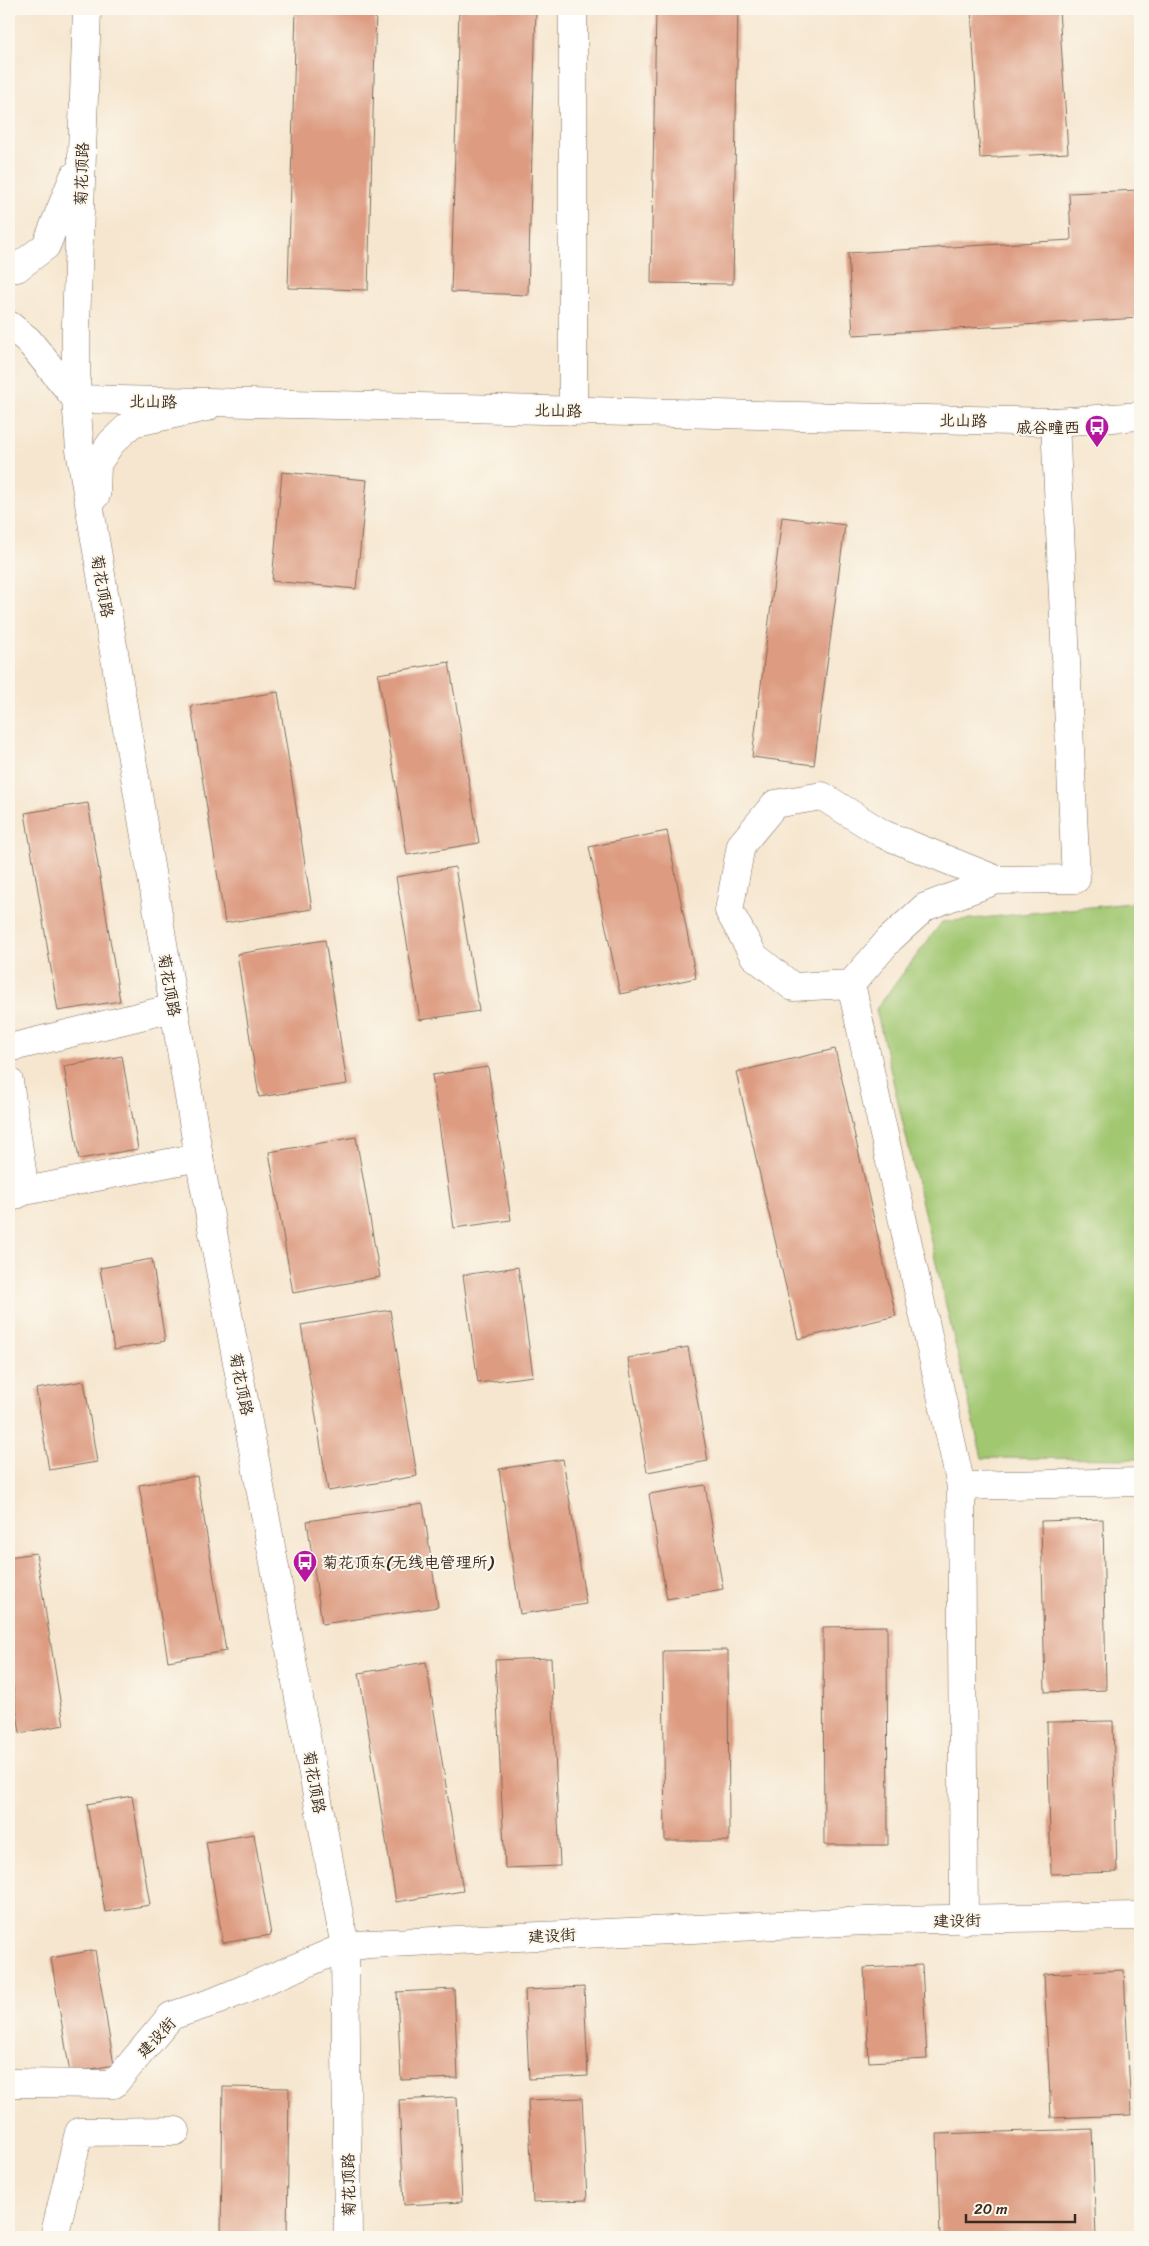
<svg xmlns="http://www.w3.org/2000/svg" width="1149" height="2246" font-family="Sriracha,'LXGW WenKai TC',sans-serif">
<rect width="100%" height="100%" fill="#fbf7ec"/>
<filter id="ink" filterUnits="userSpaceOnUse"><feTurbulence type="fractalNoise" baseFrequency=".02" numOctaves="2"/><feDisplacementMap in="SourceGraphic" scale="10" xChannelSelector="R" yChannelSelector="G"/><feConvolveMatrix kernelMatrix="1 2 1 2 8 2 1 2 1" color-interpolation-filters="sRGB"/></filter>
<filter id="wash" filterUnits="userSpaceOnUse"><feTurbulence type="fractalNoise" baseFrequency=".0096" numOctaves="4" result="noise"/><feDisplacementMap in="SourceGraphic" scale="20" xChannelSelector="R" yChannelSelector="G"/><feGaussianBlur stdDeviation="1.12" result="paint"/><feColorMatrix in="noise" values="0 0 0 0 0 0 0 0 0 0 0 0 0 0 0 0 0 1.4 0 .05"/><feComposite in="paint" operator="in"/></filter>
<g filter="url(#wash)">
<rect width="100%" height="100%" fill="#f6e6cf"/>
<path fill="#a1c771" stroke="#6e7848" d="M1140 902V1459L982 1458 876 1009 942 922Z"/>
<g id="blocks">
<path fill="#dd9b81" d="M296 9H376L368 290 288 288Z
M459 9H536L528 295 451 292Z
M656 9H738L733 284 651 283Z
M971 9H1059L1068 153 980 158Z
M1140 190V318L853 335 848 253 1071 240 1069 193Z
M282 472 367 480 356 589 272 581Z
M782 517 845 525 814 765 752 757Z
M449 662 479 843 407 855 378 674Z
M278 692 312 909 225 923 191 706Z
M88 803 120 1001 58 1011 25 813Z
M667 831 696 978 620 994 589 847Z
M455 867 479 1011 420 1020 396 877Z
M325 940 347 1084 259 1097 237 954Z
M835 1049 896 1316 798 1339 736 1072Z
M122 1056 138 1149 79 1159 64 1066Z
M488 1067 511 1220 454 1228 432 1075Z
M356 1137 380 1277 293 1293 269 1152Z
M152 1259 165 1341 114 1350 100 1268Z
M518 1267 533 1376 478 1383 463 1275Z
M390 1310 417 1476 328 1491 301 1325Z
M688 1347 708 1461 647 1472 628 1358Z
M84 1381 97 1462 49 1470 36 1389Z
M563 1459 586 1604 520 1614 499 1469Z
M197 1476 226 1651 168 1661 139 1485Z
M705 1485 723 1589 667 1599 649 1494Z
M423 1504 438 1607 322 1624 307 1521Z
M1103 1519 1106 1690 1045 1692 1041 1521Z
M36 1553 64 1725 20 1733 9 1663V1557Z
M887 1626 888 1845H824L823 1627Z
M728 1650 729 1841H665L663 1651Z
M551 1658 560 1866 505 1868 495 1660Z
M426 1662 463 1891 396 1902 359 1673Z
M1113 1721 1117 1872 1051 1874 1047 1722Z
M132 1796 150 1905 105 1912 87 1804Z
M254 1834 271 1935 223 1943 206 1842Z
M95 1950 114 2065 70 2073 51 1958Z
M922 1965 927 2059 869 2062 864 1968Z
M1124 1970 1131 2115 1051 2118 1044 1974Z
M584 1987 588 2076 529 2079 525 1990Z
M454 1989 458 2078 401 2080 397 1992Z
M223 2087 289 2088 287 2237H221Z
M457 2097 462 2202 404 2205 399 2100Z
M582 2098 587 2200 533 2202 528 2100Z
M1092 2129 1096 2237H940L937 2134Z"/>
</g>
</g>
<g filter="url(#ink)">
<use href="#blocks" fill-opacity="0" stroke="#7c6c5c" stroke-width="1"/>
<g fill="none" stroke-linecap="round" stroke-linejoin="round">
<defs>
<path id="street" d="M573 9V411
M851 984 890 939 925 907 997 880
M9 1048 174 1008
M9 1081 25 1191
M9 1198 25 1191 199 1157
M961 1486 1140 1482
M964 1920 961 1486 851 984 793 987 754 956 729 911 741 845 775 804 822 796 883 834 997 880 1076 879 1055 422
M54 2237 79 2132 176 2131"/>
<path id="secondary" d="M87 9 76 325V399L80 450 199 1157 345 1947 348 2237
M9 269 17 268 46 246 74 176
M96 495 97 464 111 443 132 423 207 407
M9 2083 114 2084 171 2016 216 2001 345 1947 369 1944 888 1920 1140 1916"/>
<path id="primary" d="M9 325 28 340 76 399 1055 422 1140 416"/>
</defs>
<use href="#street" stroke="#7c6c5c" stroke-width="29"/>
<use href="#secondary" stroke="#7c6c5c" stroke-width="29"/>
<use href="#primary" stroke="#7c6c5c" stroke-width="29"/>
<use href="#street" stroke="#fff" stroke-width="28"/>
<use href="#secondary" stroke="#fff" stroke-width="28"/>
<use href="#primary" stroke="#fff" stroke-width="28"/>
</g>
</g>
<defs>
<symbol id="bus-pin" viewBox="-11 -11 22 30"><path d="M0 17L-7.5 6A9.5 9.5 0 1 1 7.5 6Z" fill="#b5179e" stroke="#fbf7ec"/><path d="M-5-6H5V4H4V6H2V4H-2V6H-4V4H-5ZM-3.5-4V0h7V-4ZM-3.5 1.2v1.5H-2V1.2ZM2 1.2v1.5H3.5V1.2Z" fill="#fff"/></symbol>
</defs>
<g fill-rule="evenodd">
<use href="#bus-pin" x="1083" y="413" width="28" height="38"/>
<use href="#bus-pin" x="291" y="1548" width="28" height="38"/>
</g>
<g text-anchor="middle" stroke-width="4" stroke-linejoin="round" paint-order="stroke">
<g font-size="16" fill="#3b2a1e" stroke="#fbf7ec">
<text transform="translate(81 174) rotate(-88)" y="6">菊花顶路</text>
<text transform="translate(153 401) rotate(1)" y="6">北山路</text>
<text transform="translate(558 410) rotate(1)" y="6">北山路</text>
<text transform="translate(963 420) rotate(1)" y="6">北山路</text>
<text transform="translate(103 586) rotate(80)" y="6">菊花顶路</text>
<text transform="translate(170 985) rotate(80)" y="6">菊花顶路</text>
<text transform="translate(242 1384) rotate(79)" y="6">菊花顶路</text>
<text transform="translate(315 1782) rotate(80)" y="6">菊花顶路</text>
<text transform="translate(957 1920) rotate(-1)" y="6">建设街</text>
<text transform="translate(552 1935) rotate(-3)" y="6">建设街</text>
<text transform="translate(156 2037) rotate(-47)" y="6">建设街</text>
<text transform="translate(348 2185) rotate(-91)" y="6">菊花顶路</text>
</g>
<g font-size="16" fill="#3b2a1e" stroke="#fbf7ec" text-anchor="end">
<text x="1080" y="433">戚谷疃西</text>
<text x="322" y="1568" text-anchor="start">菊花顶东(无线电管理所)</text>
</g>
</g>
<rect width="1149" height="2246" fill="none" stroke="#fbf7ec" stroke-width="30"/>
<path d="M966 2214v8h109v-8" fill="none" stroke="#3b2a1e" stroke-width="2.5"/>
<text x="974" y="2214" font-size="15" fill="#3b2a1e" stroke="#fbf7ec" stroke-width="4" paint-order="stroke">20 m</text>
</svg>
